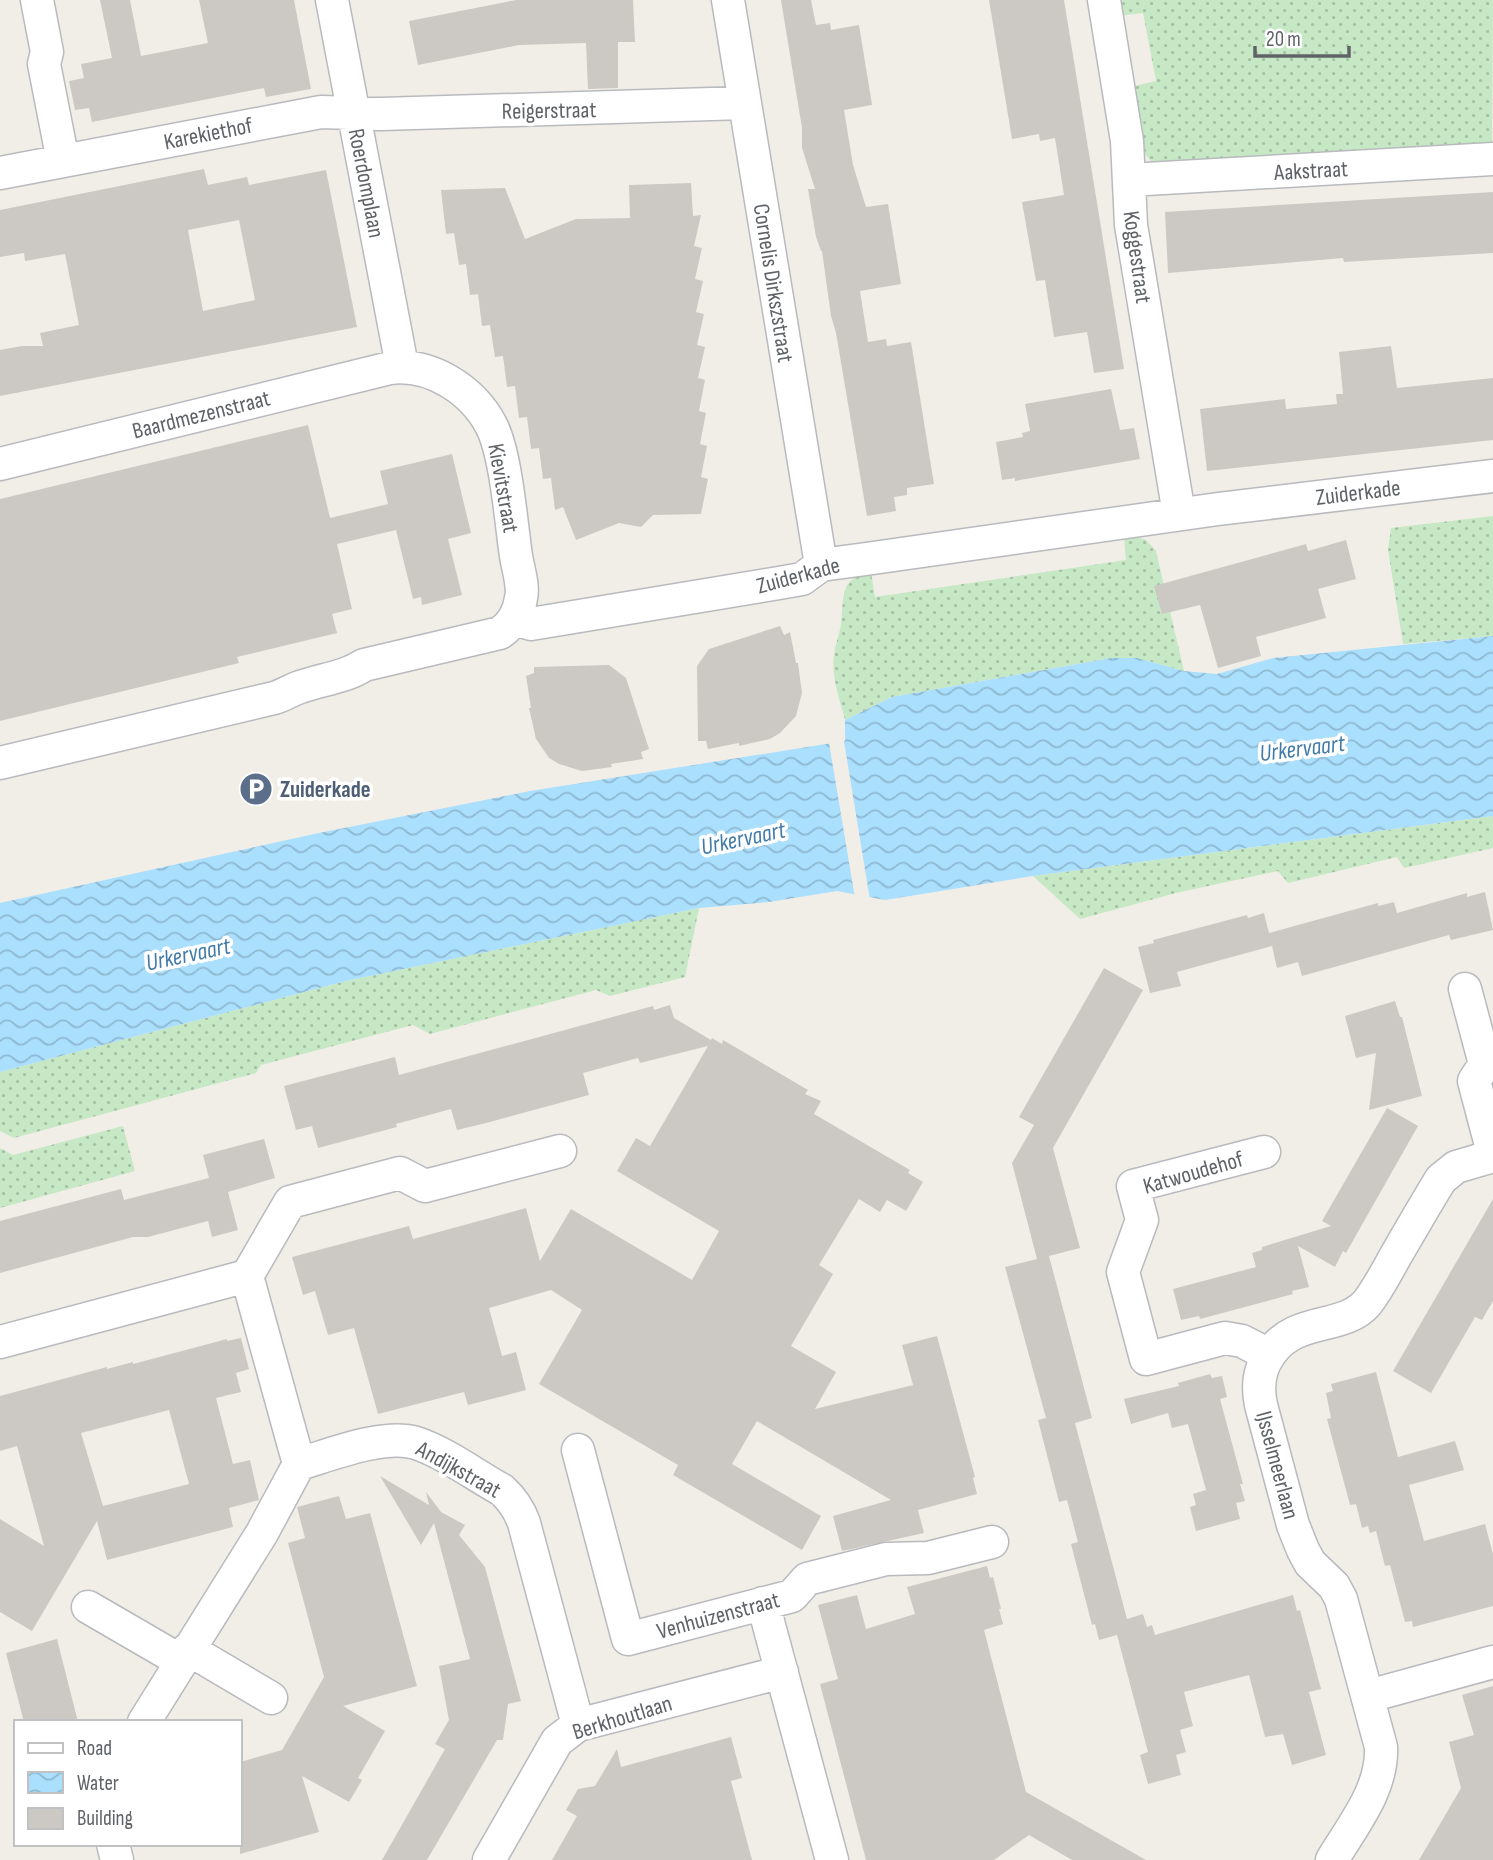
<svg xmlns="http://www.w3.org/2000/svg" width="1493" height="1860" font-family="'Sofia Sans Condensed',sans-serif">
<defs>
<pattern id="grass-dots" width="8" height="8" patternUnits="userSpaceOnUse" patternTransform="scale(1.75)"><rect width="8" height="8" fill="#c7e8c5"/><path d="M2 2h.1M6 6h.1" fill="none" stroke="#a5c0a4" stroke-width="1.8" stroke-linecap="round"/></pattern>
<pattern id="water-waves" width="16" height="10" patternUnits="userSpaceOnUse" patternTransform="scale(1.75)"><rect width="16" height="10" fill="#aadffe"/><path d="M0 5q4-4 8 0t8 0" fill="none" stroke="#8eb8d1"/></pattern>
</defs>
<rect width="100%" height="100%" fill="#f1eee7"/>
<path fill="url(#grass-dots)" d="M1116 0H1493L1492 147 1153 164 1144 153 1130 87 1156 81 1143 13 1118 16Z
M1493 516V636L1403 644 1388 550 1391 528Z
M1132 535 1146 540 1156 551 1184 671 1137 658H1111L892 697 845 720C840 700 831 677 834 655 835 644 840 634 841 623 844 599 839 576 871 573L875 597 1126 560 1124 537Z
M1493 816V848L1404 868 1397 857 1288 883 1278 871 1176 893 1080 919 1033 876Z
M699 908 685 977 610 996 596 990 430 1034 413 1025 261 1065 256 1073 14 1138 0 1131V1072L346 981Z
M123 1126 135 1171 0 1208V1148L13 1155Z"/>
<path fill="url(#water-waves)" d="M1493 636V816L1033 876 885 900 837 891 769 902 699 908 346 981 0 1072V903L314 834 530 791 845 741V720L892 697 1111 658H1137L1184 671 1217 674 1273 658Z"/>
<path fill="#f1eee7" d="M842 723 844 741 870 900 855 898 829 743V740L842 738Z"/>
<path fill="#ccc9c4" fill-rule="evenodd" d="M100 0H130L141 56 208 43 199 0H294L311 89 266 97 264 88 92 122 89 108 75 110 69 81 84 78 81 64 112 58Z
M516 0H633L635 42H618V88L588 89 586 43 519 45 418 65 409 21Z
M781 0H811L816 25 830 23 831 30 859 25 872 105 844 110 853 165 866 207 888 204 901 284 860 291 868 342 886 339 887 346 911 342 934 484 907 488V495L894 497 896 511 867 516 836 333 831 316 822 251H821L816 237 808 189H815L802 148V128Z
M989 0H1064L1124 369 1094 373 1087 332 1054 337 1045 280 1036 281 1022 202 1064 195 1055 138 1040 141 1039 134 1012 139Z
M204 169 208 185 247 177 249 185 326 170 357 327 0 396V350L22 346H43L40 333 79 325 65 254 25 261 24 253 0 257V210ZM239 220 255 300 203 311 188 230Z
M691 183 693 216 701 215 694 246 702 248 695 279 703 281 696 312 704 314 697 345 705 347 698 378 705 380 699 411 706 413 700 444 707 446 701 477 708 479 701 514 653 515 641 527 619 523 576 540 563 507 555 510 551 478 543 479 539 448 531 449 527 417 519 418 515 386 507 387 503 356 495 357 490 325 482 326 478 294 470 295 466 264 459 265 454 233 446 234 441 190 505 188 525 239 576 219 630 218 629 185Z
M1493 192V253L1344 262 1343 258 1168 273 1165 212Z
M1391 346 1397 388 1493 378V440L1207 471 1200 409 1285 399 1286 409 1337 404 1336 394H1343L1339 352Z
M1111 389 1120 430 1134 428 1140 459 1015 481V478L1002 480 996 442 1023 437 1022 433 1030 431 1025 404Z
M308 425 330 518 388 504 380 471 452 454 471 533 448 539 462 595 422 605 421 597 413 599 396 530 337 544 352 609 332 614 337 633 237 657 239 663 0 721V499Z
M1346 540 1356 579 1318 589 1326 618 1256 637 1261 656 1218 668 1200 605 1162 614 1154 586 1306 544 1308 551Z
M780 626 784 635 790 632 796 663H798L802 693 796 716 780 733 770 739 739 746V743L708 749 706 741H698L697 666 709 649Z
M609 665 626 678 649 749 641 752 643 759 611 764 612 767 582 771 559 764 549 758 536 739 529 708H531L526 676 534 673V667Z
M1485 892 1493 930 1451 940 1449 935 1302 976 1298 962 1277 968 1272 946 1177 972 1181 986 1150 993 1138 947 1154 943 1153 940 1247 915 1248 918 1264 913 1269 933 1378 903V906L1394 902 1397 913 1467 893V897Z
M1104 968 1143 990 1053 1148 1080 1248 1049 1256 1092 1418 1075 1423 1127 1619 1143 1614 1147 1627 1152 1625 1155 1635 1293 1595 1297 1611 1300 1610 1321 1689 1309 1692 1326 1755 1292 1765 1283 1734 1265 1737 1249 1675 1184 1692 1193 1726 1180 1730 1186 1752 1176 1755 1181 1775 1148 1784 1140 1755 1148 1752 1117 1635 1099 1640 1095 1624 1092 1625 1071 1544 1078 1542 1067 1500 1059 1502 1038 1420 1046 1418 1005 1267 1037 1259 1012 1163 1034 1125 1019 1117Z
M1395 1001 1400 1017H1402L1422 1096 1369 1110 1376 1053 1356 1058 1345 1016Z
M670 1005 674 1018 711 1040 712 1038 722 1044 723 1040 808 1090 805 1094 821 1101 814 1114 910 1170 908 1173 923 1182 906 1211 887 1200 880 1212 859 1199 819 1265 833 1274 791 1346 836 1372 815 1409 913 1385 902 1345 937 1336 975 1477 973 1478 977 1494 918 1510 924 1533 842 1551 833 1516 891 1500 757 1421 732 1464 821 1516 802 1550 673 1475 678 1465 539 1384 582 1310 551 1290 489 1308 502 1356 516 1352 526 1390 468 1405 464 1392 378 1414 354 1328 328 1335 315 1291 303 1295 292 1257 409 1226 413 1239 526 1208 540 1261 571 1209 692 1280 719 1231 617 1171 636 1138 650 1146 708 1046 640 1063 638 1058 583 1073 589 1095 490 1122 457 1130 451 1109 396 1124 397 1127 318 1148 312 1126 296 1130 284 1086 395 1057 399 1075 653 1006 654 1010Z
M1387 1108 1418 1126 1346 1253 1343 1251 1335 1267 1298 1246 1309 1287 1292 1291 1293 1294 1215 1315 1200 1319 1199 1316 1181 1320 1173 1289 1256 1267 1252 1253 1262 1250V1247L1331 1226 1322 1221Z
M264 1139 275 1178 228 1192 238 1230 212 1237 208 1221 148 1237H133L0 1273V1221L121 1189 124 1200 209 1178 203 1155Z
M1493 1199V1301L1482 1320 1475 1317 1431 1393 1393 1371Z
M241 1338 249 1369 236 1373 241 1392 216 1398 233 1464 250 1460 259 1500 229 1508 233 1527 107 1560 97 1521 32 1631 0 1612V1519L44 1546 17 1446 0 1451V1396L107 1367V1369L133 1362V1364L227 1339V1341ZM169 1410 189 1484 103 1506 81 1433Z
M1376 1372 1398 1457 1455 1441 1464 1470 1409 1485 1424 1541 1485 1524 1493 1554V1606L1413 1627 1412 1621 1405 1622 1390 1565 1385 1566 1376 1531 1370 1533 1368 1526 1362 1528 1356 1504 1350 1505 1327 1419 1331 1418 1326 1393 1333 1391 1331 1384Z
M1210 1374 1212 1378 1222 1376 1227 1397 1220 1399 1243 1484H1240L1245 1501 1236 1503 1240 1519 1196 1531 1190 1507 1196 1505 1193 1494 1206 1490 1188 1424 1172 1428 1168 1413 1131 1424 1124 1399 1179 1386 1178 1383Z
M380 1476 429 1505 426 1492 441 1512 465 1525 459 1535 485 1567 521 1701 508 1704 503 1740H497L427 1860H382L445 1749 435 1744 449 1720 439 1666 470 1659 434 1523 421 1545Z
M339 1496 346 1519 370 1513 417 1686 343 1706 385 1731 358 1778 362 1780 349 1802 302 1776 319 1832 240 1854V1762L282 1750 324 1677 288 1543 305 1538 297 1507Z
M987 1566 990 1578 993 1577 1001 1609H999L1003 1624 984 1630 1026 1792 1146 1860H1072L1029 1835 994 1860H866L820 1684 838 1679 818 1605 857 1595 866 1629 915 1614 907 1587Z
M57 1639 78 1722H24L6 1653Z
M1493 1686V1860H1419L1461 1788 1449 1742 1474 1735 1462 1695Z
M731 1737 742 1778 731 1781 752 1860H552L577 1816 566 1810 578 1789 595 1786 617 1749 621 1767Z"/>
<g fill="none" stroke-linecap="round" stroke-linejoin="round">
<defs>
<path id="street" d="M37 0 47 52 44 64 63 161
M332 0 402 366
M728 0 821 565
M1104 0 1127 141 1131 225 1179 514
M0 173 321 112 382 114 744 103
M1129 180 1493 159
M0 464 390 368C430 363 472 389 491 425 506 453 511 522 516 556 518 569 524 586 521 598 519 613 512 625 500 633L364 665C344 678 322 679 300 687 291 690 284 695 274 698L0 763
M514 619 531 624 773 584 802 579 821 565 866 559 1218 509 1493 476
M1465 989 1485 1064 1474 1081 1493 1153
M1264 1152 1133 1186 1142 1220 1123 1272 1146 1359 1225 1338 1242 1341 1269 1355
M247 1276 290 1202 400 1173 425 1186 560 1151
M0 1342 247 1276
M578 1450 628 1639 792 1596 807 1579 886 1559 928 1558 992 1542
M299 1464C330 1455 384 1433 416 1443 444 1452 475 1475 502 1490 513 1500 519 1509 524 1523L578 1725
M763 1603 832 1860
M88 1607 181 1661
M188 1649 271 1698
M1369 1696 1493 1662
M144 1722 262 1533 299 1464 247 1276
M113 1844 117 1860
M489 1860 557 1741 578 1725 782 1672
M1332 1860C1353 1825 1383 1789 1381 1747L1341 1599 1334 1586 1310 1563 1303 1550 1293 1525 1261 1405C1257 1386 1259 1369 1270 1354 1295 1316 1343 1331 1367 1303 1378 1289 1386 1273 1395 1257 1410 1231 1425 1205 1441 1179L1456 1167 1493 1156"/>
</defs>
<use href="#street" stroke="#b8babe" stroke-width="35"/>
<use href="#street" stroke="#fff" stroke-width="32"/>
</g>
<defs>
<symbol id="parking-disc" viewBox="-11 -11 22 22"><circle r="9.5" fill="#5c6f8a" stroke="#fff"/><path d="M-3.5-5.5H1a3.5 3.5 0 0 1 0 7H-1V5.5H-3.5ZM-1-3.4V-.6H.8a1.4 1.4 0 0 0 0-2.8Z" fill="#fff"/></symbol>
</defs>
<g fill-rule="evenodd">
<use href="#parking-disc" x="237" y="770" width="38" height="38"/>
</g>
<g text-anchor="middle" stroke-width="7" stroke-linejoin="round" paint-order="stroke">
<g font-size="23" fill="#5f6367" stroke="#fff">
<text transform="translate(549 110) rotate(-1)" y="8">Reigerstraat</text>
<text transform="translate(208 133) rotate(-11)" y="8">Karekiethof</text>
<text transform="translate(1311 170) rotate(-3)" y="8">Aakstraat</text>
<text transform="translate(367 183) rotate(79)" y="8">Roerdomplaan</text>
<text transform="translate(1138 257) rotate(82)" y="8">Koggestraat</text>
<text transform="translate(774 283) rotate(81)" y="8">Cornelis Dirkszstraat</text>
<text transform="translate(201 414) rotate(-14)" y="8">Baardmezenstraat</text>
<text transform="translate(504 488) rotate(80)" y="8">Kievitstraat</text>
<text transform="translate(1358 492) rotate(-7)" y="8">Zuiderkade</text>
<text transform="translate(798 575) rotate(-15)" y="8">Zuiderkade</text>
<text transform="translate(1193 1172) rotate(-16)" y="8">Katwoudehof</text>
<text transform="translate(1278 1465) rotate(75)" y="8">IJsselmeerlaan</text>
<text transform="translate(459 1469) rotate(29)" y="8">Andijkstraat</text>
<text transform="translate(718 1615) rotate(-15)" y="8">Venhuizenstraat</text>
<text transform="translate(622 1717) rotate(-17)" y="8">Berkhoutlaan</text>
</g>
<g font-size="23" font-weight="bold" fill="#4e5e75" stroke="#fff" text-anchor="start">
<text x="280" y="797">Zuiderkade</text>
</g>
<g font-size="24" font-style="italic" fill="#417ba9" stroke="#fff">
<text transform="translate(1302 748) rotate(-7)" y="8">Urkervaart</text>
<text transform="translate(743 838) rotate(-12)" y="8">Urkervaart</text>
<text transform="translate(188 954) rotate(-12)" y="8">Urkervaart</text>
</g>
</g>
<rect x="14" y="1720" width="228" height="126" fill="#ffffff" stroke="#bfc1c2" stroke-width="2"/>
<rect x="28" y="1743" width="35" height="10" fill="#ffffff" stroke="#bfc1c2" stroke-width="2"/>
<text x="77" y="1755" font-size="21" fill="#5f6367">Road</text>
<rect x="28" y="1772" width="35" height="21" fill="url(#water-waves)" stroke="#bfc1c2" stroke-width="2"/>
<text x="77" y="1790" font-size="21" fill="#5f6367">Water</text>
<rect x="28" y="1808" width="35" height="21" fill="#ccc9c4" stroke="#bfc1c2" stroke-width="2"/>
<text x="77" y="1825" font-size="21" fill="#5f6367">Building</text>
<path d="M1255 46v10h94v-10" fill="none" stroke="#5f6367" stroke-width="3.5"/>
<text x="1266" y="46" font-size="21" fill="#5f6367" stroke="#ffffff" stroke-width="5" paint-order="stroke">20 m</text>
</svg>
